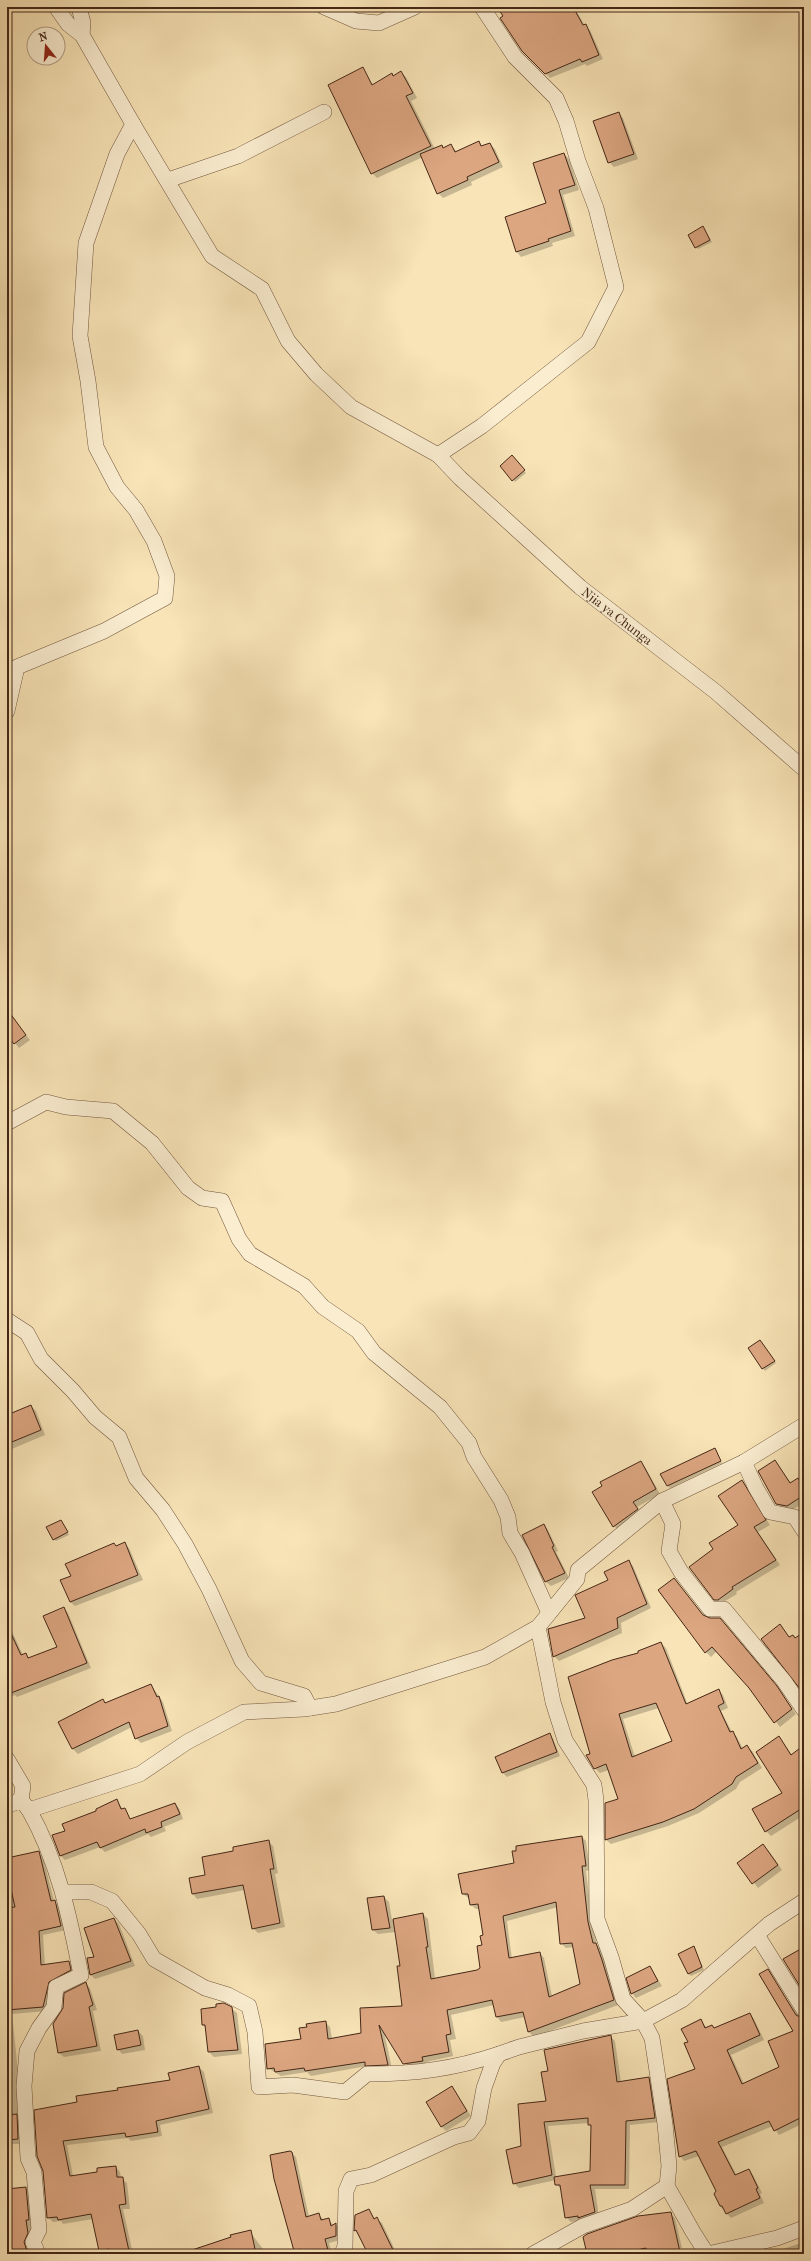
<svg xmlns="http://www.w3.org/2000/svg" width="811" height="2261" font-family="'IM FELL French Canon',serif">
<rect width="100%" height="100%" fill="#f8e4b7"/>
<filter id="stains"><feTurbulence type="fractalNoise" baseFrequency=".005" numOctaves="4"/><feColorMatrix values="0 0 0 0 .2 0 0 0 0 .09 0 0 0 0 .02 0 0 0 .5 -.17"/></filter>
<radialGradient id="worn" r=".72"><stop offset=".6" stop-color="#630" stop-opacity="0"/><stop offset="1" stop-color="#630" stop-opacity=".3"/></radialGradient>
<path fill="#0003" fill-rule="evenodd" d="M498 7H574L585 26 590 30 603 59 587 66 585 64 550 78 523 51Z
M363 68 373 85 401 72 406 77 417 98 411 101 435 149 441 146 444 148 451 145 457 152 479 142 483 147 490 144 495 149 503 167 471 182 472 185 443 198 438 193 423 157 377 178 372 173 329 85Z
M618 113 623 118 638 159 614 167 609 162Z
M564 154 569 159 579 190 563 195 575 236 552 243 553 246 521 257 517 252 547 204Z
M705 230 712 242 698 249 696 247Z
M512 456 526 473 515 482 501 466Z
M9 1013 30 1040 19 1048 7 1033V1014Z
M762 1343 776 1363 765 1371 749 1349Z
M31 1406 36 1411 45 1435 7 1451V1416Z
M715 1449 722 1463 670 1488 668 1486 662 1474Z
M775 1461 791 1483 798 1479 804 1486V1512L799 1506 792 1510 782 1508 777 1503Z
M640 1462 645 1467 660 1494 637 1507 642 1514 619 1531 614 1526Z
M742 1481 770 1525 758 1532 780 1565 736 1592 737 1594 720 1604 715 1599 739 1525Z
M63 1523 69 1535 56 1541 54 1539Z
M544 1525 548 1530 558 1551 556 1552 569 1578 551 1586 546 1582 524 1534Z
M124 1543 129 1548 143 1580 75 1606 70 1602 72 1576Z
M628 1561 633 1566 651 1608 621 1623 622 1633 559 1661 554 1656 587 1618 609 1580Z
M674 1579 704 1616 724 1624 781 1692 796 1714 780 1727 750 1687 717 1651 711 1657 706 1652Z
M64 1608 68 1613 91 1668 17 1697 15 1695 7 1698V1621L23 1655 25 1654 30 1659 58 1647Z
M661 1643 666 1648 688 1705 718 1690 723 1695 728 1708 721 1711 732 1732 737 1737 743 1749 747 1747 752 1751 762 1768 740 1782 736 1789 699 1813 668 1826 611 1844 606 1840V1804L619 1800 609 1770 600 1773 595 1768 592 1754 640 1654ZM659 1708 673 1742 635 1757 623 1719Z
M151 1685 163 1702 172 1731 141 1743 136 1738 132 1727 78 1754 73 1749 60 1723 102 1700 106 1704Z
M549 1735 553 1739 560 1756 507 1777 503 1773Z
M779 1738 792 1755 804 1746V1815L771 1836 766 1831 783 1793Z
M117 1801 131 1820 175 1804 179 1808 183 1819 164 1827 166 1831 151 1837 148 1834 105 1852 100 1847 65 1860 61 1856 66 1831Z
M582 1837 586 1841 590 1870 586 1871 593 1927 597 1945 601 1949 607 1965 618 2005 534 2037 529 2032 525 2017 501 2022 497 2017 494 2005 451 2015 456 2039 450 2040 453 2056 426 2062 427 2065 409 2068 384 2031 392 2069 371 2070 367 2066 311 2076 307 2072 281 2076 268 2068 325 2022 330 2027 332 2039 362 2034 403 2007 401 1966 396 1932 378 1934 373 1930 384 1897 389 1902 392 1920 423 1914 428 1919 435 1979 477 1971 481 1968 484 1936 480 1909H476L471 1905 470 1899 463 1894 516 1864ZM558 1907 561 1943 566 1948 574 1947 581 1985 552 1996 544 1958 540 1953 512 1959 507 1921Z
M268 1841 273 1846 278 1873 275 1874 285 1927 258 1933 253 1928 245 1890 197 1899 193 1894 190 1879 206 1876 235 1852Z
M768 1850 782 1870 758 1888 739 1863Z
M38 1852 43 1857 54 1901 59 1906 66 1930 43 1935 45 1966 69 1962 73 1967 75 1975 47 2011 12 2014 18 2071 22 2144H7V1883L10 1882 7 1859Z
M114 1919 119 1924 135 1966 95 1979 91 1975 95 1958Z
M694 1947 704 1970 691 1976 689 1974Z
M650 1967 662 1986 636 1998 632 1993Z
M767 1970 799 2017 804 2020V2123L779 2135 773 2126 722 2147 737 2176 749 2170 753 2175 762 2193 760 2194 764 2203 731 2218 720 2206 717 2191 699 2156 684 2161 680 2156 696 2070 689 2043 701 2021 707 2028 712 2026 715 2029 750 2014 754 2019 764 2040 731 2055 744 2084 781 2067 794 2032Z
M86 1984 90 1988 97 2010 93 2011 101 2051 64 2057 59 2053Z
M231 2008 237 2013 242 2054 214 2057 209 2052 206 2028 203 2025Z
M138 2031 143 2036 145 2050 122 2054 118 2049Z
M611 2037 615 2041 621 2082 649 2079 653 2083 659 2122 630 2125 629 2189H595L599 2217 571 2222 566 2217 561 2189 556 2184V2180L519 2188 514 2183 523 2147 547 2101 549 2072ZM589 2123 592 2127 591 2171 556 2177 548 2126Z
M199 2067 204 2072 213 2113 160 2125 162 2136 131 2141 128 2138 67 2145 73 2176 98 2173 116 2167 120 2172 121 2178 127 2183 130 2209H123L133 2254H101L93 2219 63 2224 61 2221 53 2222 48 2217 44 2171 78 2103 119 2091 171 2080Z
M452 2087 471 2116 446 2131 441 2126Z
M292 2153 296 2157 309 2217 319 2215 324 2220 328 2219 334 2226 336 2225 340 2229V2240L329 2243 332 2254H299L295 2250Z
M26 2188 31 2193 33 2224H31V2254H7V2190Z
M368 2210 375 2219 382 2223 395 2250 399 2254H369L355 2230 356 2216Z
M670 2213 675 2218 682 2248 657 2254H588Z
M250 2232 267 2254H187V2253Z
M804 2242V2254H776L781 2252 780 2250Z"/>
<path fill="#dca681" stroke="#452716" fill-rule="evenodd" d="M497 7H573L583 25 586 24 599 55 582 62 580 59 545 74 522 51 500 18 503 16Z
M363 67 372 85 392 73 393 76 401 71 413 93 406 96 431 146 371 174 328 85Z
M619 112 634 154 608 163 593 121Z
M479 141 481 146 490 143 499 162 467 177 468 180 437 194 420 154 442 145 443 148 451 144 455 152Z
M564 153 575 185 559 190 571 231 548 239 549 241 516 252 505 217 546 203 533 163Z
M703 226 710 240 695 248 688 235Z
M512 455 525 470 512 481 500 466Z
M7 1009 26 1035 14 1044 7 1035Z
M760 1340 775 1361 762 1369 748 1348Z
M31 1405 41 1430 7 1444V1415Z
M715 1448 721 1461 667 1486 660 1474Z
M775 1460 790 1483 798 1478 804 1487V1495L787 1506 776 1504 758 1471Z
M641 1461 656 1489 633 1502 638 1509 613 1527 592 1492 602 1486 600 1482Z
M742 1480 766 1520 754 1527 776 1560 732 1587 733 1589 718 1600H714L689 1567 713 1549 709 1543 738 1525 718 1496Z
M61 1520 68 1532 53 1540 46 1527Z
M544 1524 554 1546 552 1547 565 1573 545 1582 522 1535Z
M125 1542 138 1575 70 1602 60 1580 71 1576 65 1564 114 1543 116 1546Z
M629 1560 647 1604 617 1618 618 1628 553 1657 548 1629 585 1618 575 1595 608 1580 604 1572Z
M674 1578 703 1615 710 1618H720L777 1686 792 1709 774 1723 749 1688 712 1647 705 1653 658 1590Z
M64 1607 87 1663 11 1693 7 1682V1625L21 1655 26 1653 28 1658 57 1647 43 1616Z
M780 1624 789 1637 793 1635 795 1638 804 1632V1694L761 1639Z
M661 1642 686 1704 719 1689 724 1703 718 1706 730 1732 733 1731 741 1749 747 1745 758 1763 736 1777 732 1784 694 1809 663 1822 605 1840V1803L618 1799 606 1764 594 1769 586 1755 590 1754 568 1677 612 1660 638 1653V1651ZM656 1703 672 1741 632 1757 619 1714Z
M151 1684 157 1697 159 1696 168 1726 135 1739 129 1722 72 1749 58 1722 103 1699 105 1703Z
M550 1733 557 1752 502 1773 495 1757Z
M779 1736 791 1755 804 1745V1807L765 1832 752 1809 782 1793 756 1752Z
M117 1799 121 1809 125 1808 130 1819 175 1803 180 1814 161 1822 162 1827 146 1833 145 1829 100 1848 97 1842 60 1856 52 1835 65 1831 62 1824 96 1811V1809Z
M582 1836 586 1866H582L588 1922 593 1943H596L602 1960 614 2000 528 2032 523 2012 496 2017 492 2000 447 2010 451 2034 446 2035 449 2052 422 2057 423 2061 403 2064 379 2025 388 2065 365 2066V2062L305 2071 304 2068 275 2072 274 2068 267 2069 265 2044 301 2039 299 2028 307 2027 306 2024 326 2021 328 2039 361 2033 360 2008 402 2006 397 1966H400L393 1919 423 1913 428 1947H426L431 1979 477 1970 480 1968 477 1946 482 1945 480 1936 483 1935 478 1904 470 1905 468 1894H462L458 1874 514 1863 512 1851H516V1846ZM556 1902 560 1944 572 1943 580 1984 549 1997 540 1952 509 1958 503 1916Z
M269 1840 274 1869H270L280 1923 252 1929 243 1885 192 1894 189 1878 205 1875 202 1857 233 1851V1847Z
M763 1844 778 1865 752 1884 737 1863Z
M39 1851 51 1901 55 1900 61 1926 39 1931 41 1965 69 1961 71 1970 49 1982 43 2007 7 2010V1908L15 1907 7 1872V1858Z
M384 1896 390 1928 372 1930 367 1898Z
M114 1918 131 1961 90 1975 87 1958 94 1957 84 1928Z
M694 1946 702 1967 688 1974 678 1954Z
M804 1947V1993L783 1959Z
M650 1966 658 1981 631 1994 626 1978Z
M768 1969 796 2015 804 2019V2116L774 2131 769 2121 718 2142 735 2175 749 2169 758 2188 756 2189 760 2198 726 2214 722 2206H720L714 2194 716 2191 696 2151 679 2157 667 2079 695 2069 684 2043 688 2042 681 2029 701 2019 705 2028 712 2025 714 2028 750 2013 760 2035 727 2050 742 2084 779 2067 768 2041 793 2031 759 1974Z
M86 1982 93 2005 89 2007 97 2046 58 2053 53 2024 63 2008 64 1993Z
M224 2003 232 2007 238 2050 208 2052 205 2025H202L201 2009 216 2007V2004Z
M138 2030 141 2045 117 2050 114 2035Z
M611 2035 617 2082 649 2077 655 2118 626 2121 625 2185H590L595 2212 578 2218V2216L565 2218 560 2185H555L554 2177 590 2171 591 2125H588V2118L544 2122 552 2175 513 2184 506 2150 521 2146 518 2104 546 2101 541 2072 548 2071 544 2050Z
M199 2066 209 2109 156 2121 158 2132 126 2137 125 2133 63 2141 70 2176 97 2172V2168L116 2166 117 2177H123L126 2204 119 2205 129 2251 110 2254 109 2249 99 2251 91 2214 58 2220 57 2217 47 2218 43 2171 37 2156 34 2110 77 2102 76 2096 118 2090 117 2088 170 2080 168 2073Z
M452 2086 467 2111 441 2127 426 2102Z
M17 2114 18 2139 7 2140V2115Z
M290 2151 292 2152 306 2217 319 2213 321 2220 329 2218 331 2226 336 2223V2236L325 2239 329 2254H301L300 2249 294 2251 274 2179 270 2155Z
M26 2187 29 2220H26L28 2233 24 2242 28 2254H7V2189Z
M369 2209 374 2219 377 2217 395 2254H368L356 2230 354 2231 355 2215Z
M671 2212 680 2252 647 2254 646 2248 619 2254H587L583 2237 587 2234 638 2216Z
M251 2230 256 2254H189V2251L231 2237 230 2235Z"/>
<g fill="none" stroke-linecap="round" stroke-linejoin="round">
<defs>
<g id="street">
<path d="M79 7 83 23 82 35"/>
<path d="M324 7 356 21 379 23 415 7"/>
<path d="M133 124 212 256 262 289 288 341 316 374 351 407 438 455 482 426 588 342 616 287 596 208 578 161 566 121 556 98 515 57 482 7"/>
<path d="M168 180 238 156 324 112"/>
<path id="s1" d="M438 455 460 478 580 587 716 692 804 769"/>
<path d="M7 711 17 667 104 631 165 598 167 576 154 541 136 510 117 487 96 447 88 381 80 336 86 243 117 154 133 124 82 35 68 24 56 7"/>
<path d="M7 1123 46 1102 66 1107 113 1111 152 1143 188 1188 202 1198 222 1201 239 1239 250 1254 304 1286 323 1307 358 1331 374 1353 440 1407 469 1443 474 1457 501 1500 508 1517 510 1533 522 1553 549 1613"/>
<path d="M7 1320 27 1333 41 1359 73 1391 95 1417 119 1437 136 1478 163 1510 185 1544 209 1589 242 1661 261 1683 304 1696 310 1708"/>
<path d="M744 1462 756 1488 770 1512 795 1517 804 1531"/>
<path d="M662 1501 673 1524 669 1551 681 1572 710 1609H724L784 1681 804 1710"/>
<path d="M538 1627 553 1702 565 1740 594 1785 596 1800 597 1919 611 1957 623 1999 643 2021"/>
<path d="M7 1759 23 1786 21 1800"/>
<path d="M7 1806 21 1800 29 1810 140 1774 187 1742 244 1712 304 1709 336 1704 485 1657 538 1627 577 1579 578 1570 662 1501 744 1462 804 1425"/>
<path d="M29 1810C58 1861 70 1918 81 1975L56 1987 54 2007 39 2028 27 2051 24 2086 28 2158 34 2172 39 2230 33 2242 38 2254"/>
<path d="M63 1892H91L112 1901 139 1934 154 1959 205 1988 228 1995 249 2006 255 2032 259 2087 293 2085 345 2092 367 2074C415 2074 454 2069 499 2054"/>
<path d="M757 1935 804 2010"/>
<path d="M342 2254 345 2246 346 2191 351 2179 371 2175 454 2137 469 2133 478 2121 484 2088 493 2063 499 2054 519 2047 583 2031 643 2021"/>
<path d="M533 2254 583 2226 632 2209 667 2186"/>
<path d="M707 2254 693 2232 667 2186 669 2166 665 2124 652 2038 643 2021 682 2000 769 1924 804 1901"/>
<path d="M708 2254 777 2238 804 2228"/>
</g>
</defs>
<use href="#street" stroke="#72563e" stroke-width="16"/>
<use href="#street" stroke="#faedd0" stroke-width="15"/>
</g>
<g text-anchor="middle" stroke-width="3.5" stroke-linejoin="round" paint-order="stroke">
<g font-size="13" fill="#452716" stroke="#faedd0">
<text dy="5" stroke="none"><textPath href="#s1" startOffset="241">Njia ya Chunga</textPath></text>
</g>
</g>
<rect width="811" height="2261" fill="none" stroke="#f8e4b7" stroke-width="24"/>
<rect x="8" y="8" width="795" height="2245" fill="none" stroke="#452716" stroke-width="2"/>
<rect x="12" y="12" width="787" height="2237" fill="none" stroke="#452716"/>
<g transform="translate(46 46) rotate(343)"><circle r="19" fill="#faedd0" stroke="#b29e86"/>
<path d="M0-3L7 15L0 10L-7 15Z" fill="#8f2418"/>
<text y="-6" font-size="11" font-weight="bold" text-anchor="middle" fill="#452716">N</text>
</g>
<rect width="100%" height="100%" filter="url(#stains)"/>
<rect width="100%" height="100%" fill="url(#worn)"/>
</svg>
